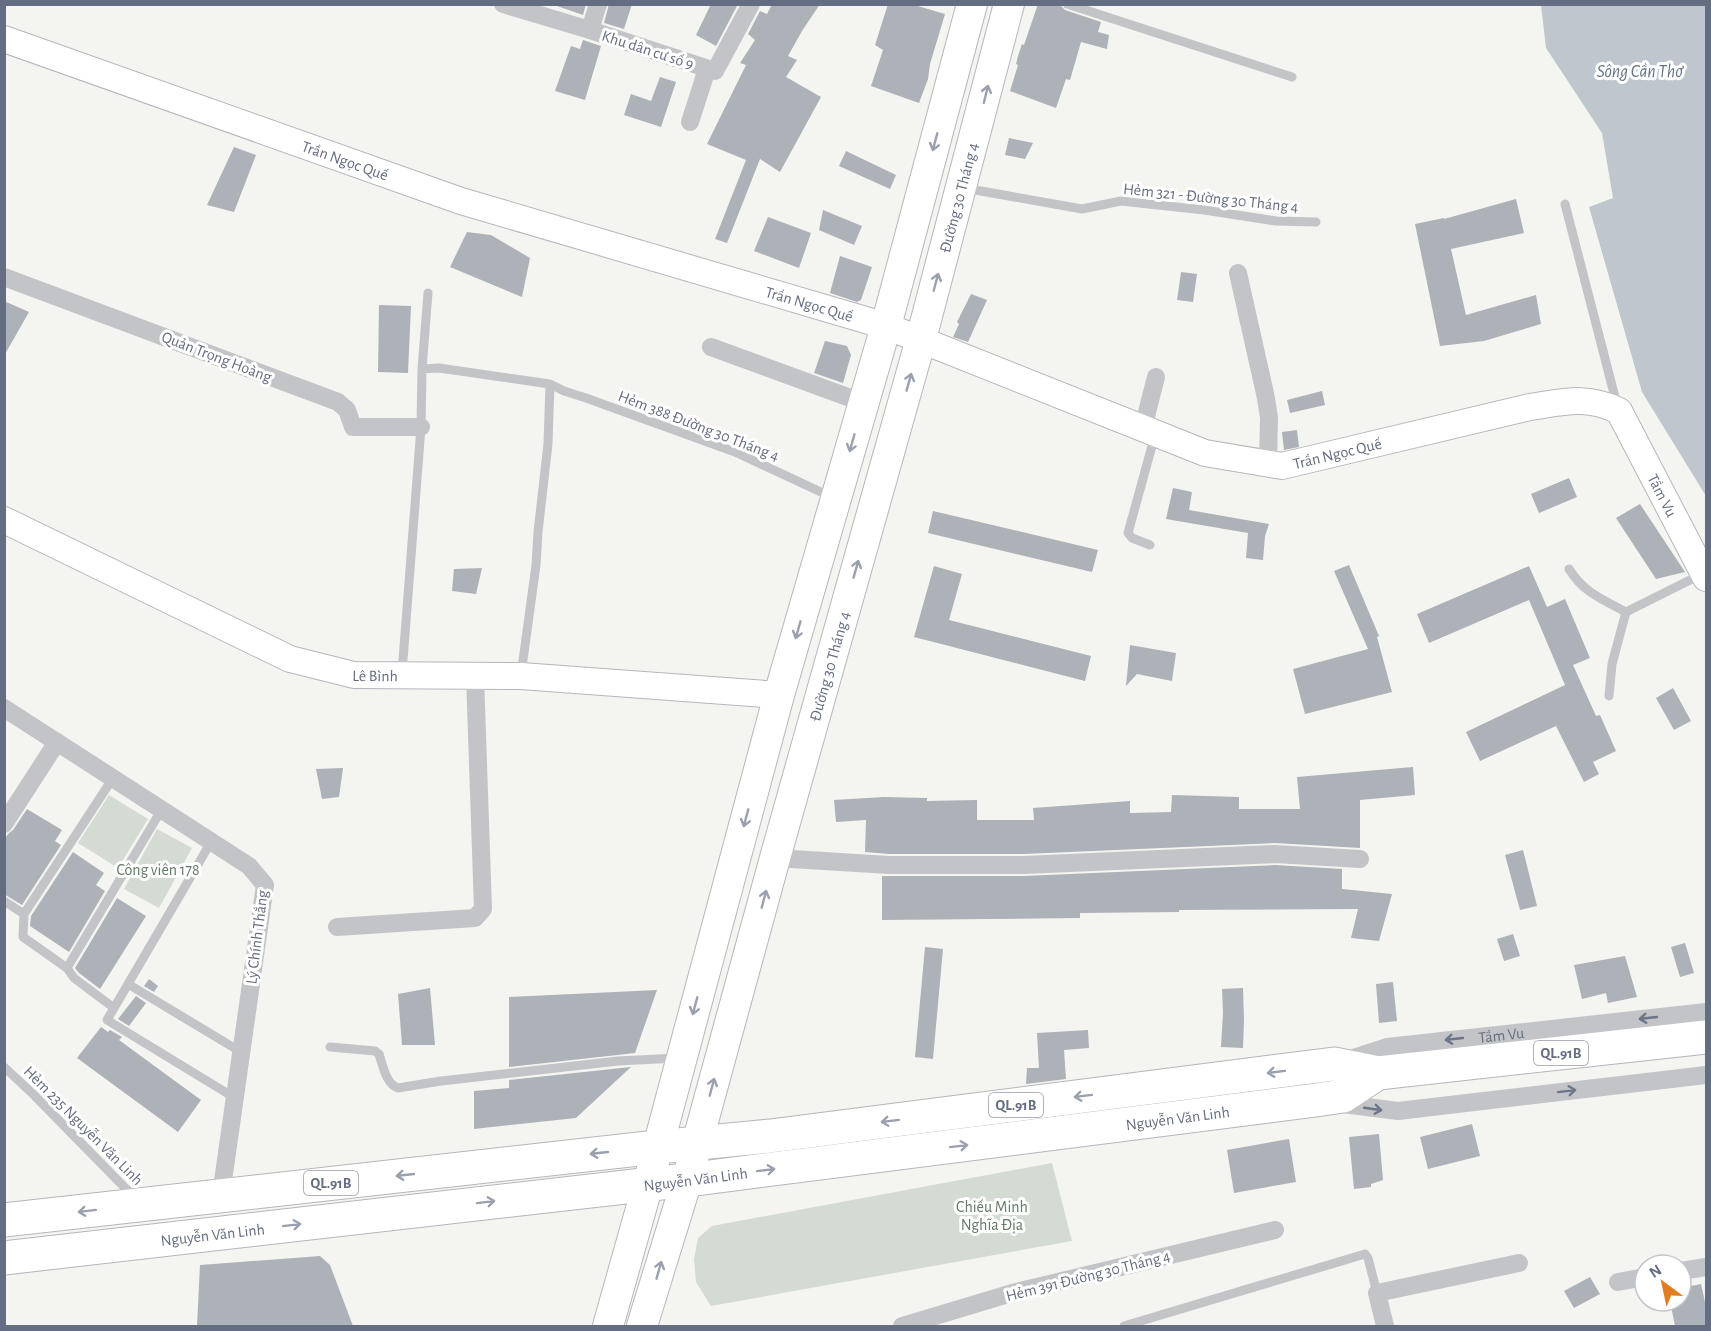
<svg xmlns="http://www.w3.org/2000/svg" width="1711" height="1331" font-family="'Alegreya Sans',sans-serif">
<rect width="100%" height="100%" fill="#f4f5f0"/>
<path fill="#d3dbd2" d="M109 795 148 819 118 868 78 843Z
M157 829 192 848 159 908 124 889Z
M1052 1163 1072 1241 711 1306 696 1282 694 1259 698 1238 712 1226Z"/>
<path fill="#bfc6cd" d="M1541 5H1706V496L1642 392 1589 207 1613 198 1602 133 1546 48Z"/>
<path fill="#adb1b8" d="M557 4H586L583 15 557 6Z
M609 4H632L624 29 604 23Z
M711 4H738L716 46 696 35Z
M772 4H820L802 31 788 56 797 60 786 77 821 97 780 172 760 159 727 243 715 239 746 160 707 144 746 65 740 63 755 40 748 34 760 11 767 14Z
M888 4H911L945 14 930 64 928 79 919 103 871 86 883 50 875 45Z
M1038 4H1056L1061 6 1065 10 1101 22 1098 32 1109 35 1107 49 1081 42 1070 80 1066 79 1056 108 1010 91 1018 65 1016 64 1018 56 1022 44 1024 45Z
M583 40 601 46 585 100 555 91 571 46 580 49Z
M660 77 676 82 661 127 624 115 631 94 651 101Z
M1009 138 1033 143 1025 159 1005 155Z
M234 147 256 155 234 212 207 205Z
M846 151 896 175 890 189 839 166Z
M1516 199 1524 233 1451 249 1466 315 1536 295 1541 324 1484 341 1440 346 1415 224 1444 218V219Z
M823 210 862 226 854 245 819 230Z
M768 217 811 233 799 268 754 251Z
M467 232 491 235 530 258 522 297 450 267Z
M840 256 872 267 861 300 857 302 830 293Z
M1181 272 1197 274 1193 302 1177 300Z
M971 294 987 300 968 342 953 337 959 324 957 322Z
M4 301 29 312 4 356Z
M379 305 411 306 408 373 378 372Z
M825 341 847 346 851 355 843 383 814 373Z
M1322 391 1325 405 1290 413 1287 400Z
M1297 430 1299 447 1284 450 1282 432Z
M1569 478 1577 497 1539 513 1531 494Z
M1173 488 1192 492 1189 510 1269 524 1265 536 1263 560 1246 558 1248 533 1166 519Z
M1640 504 1685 572 1656 579 1616 518Z
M933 511 1098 550 1092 572 928 533Z
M1349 565 1379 636 1377 637 1392 692 1305 714 1293 669 1368 649 1334 571Z
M934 566 962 574 949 620 1091 656 1085 681 914 637Z
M1529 566 1547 607 1565 599 1590 658 1573 665 1596 716 1600 715 1616 751 1593 762 1599 774 1584 782 1556 726 1480 761 1466 732 1565 685 1529 600 1429 643 1417 614Z
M482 568 476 594 452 591 454 569Z
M1130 645 1176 653 1172 681 1137 674 1126 686Z
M1673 688 1691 721 1674 730 1656 698Z
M1413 767 1415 795 1360 800V848L1275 843 1024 854H889L865 852 866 820 836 822 834 800 884 797 927 798V801L977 800V820H1034L1033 808 1130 801V813L1171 812 1172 795 1239 797V809H1300L1297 777Z
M343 768 339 797 322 799 316 769Z
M27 809 62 830 55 841 61 845 22 905 4 894V840L8 834 13 830Z
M1523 850 1537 906 1520 910 1505 855Z
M73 852 104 873 96 885 105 891 69 952 30 926 31 916Z
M1275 865 1342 869V889L1392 894 1379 941 1351 938 1358 909 1179 910V912L1080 913V918L882 920V876H1024Z
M117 898 146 916 100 989 79 973 75 968Z
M1513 934 1520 956 1504 961 1497 939Z
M1685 943 1694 973 1680 977 1671 947Z
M925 947 943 949 933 1059 915 1057Z
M1625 956 1637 997 1608 1003 1606 993 1582 999 1574 965Z
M149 979 158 986 154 992 144 986Z
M1393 982 1397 1021 1379 1023 1376 984Z
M430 988 435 1045H402L398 994Z
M1243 988 1244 1020 1243 1048 1221 1047 1223 1013 1222 989Z
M657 990 635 1053 509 1067V997Z
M136 996 146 1003 129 1026 118 1019Z
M101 1027 108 1032 110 1030 122 1037 119 1040 201 1100 178 1132 77 1058Z
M1088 1030 1089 1048 1064 1050 1066 1079 1026 1084 1027 1068H1039L1037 1033Z
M631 1067 576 1118 474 1129V1091L509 1088V1080Z
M1472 1124 1480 1156 1428 1169 1420 1137Z
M1379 1134 1383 1180 1371 1184V1187L1354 1189 1349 1137Z
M1289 1139 1296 1182 1234 1193 1227 1150Z
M320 1256 330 1265 353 1326H197L200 1265Z
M1590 1277 1600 1294 1574 1308 1564 1291Z
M1701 1284 1707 1311V1326H1675L1670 1301H1681V1288Z"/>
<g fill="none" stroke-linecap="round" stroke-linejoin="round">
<defs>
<g id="secondary">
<path id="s2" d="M4 39 461 201 886 326 1205 453 1282 466 1530 407C1564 402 1587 395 1619 411L1706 578"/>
<path id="s3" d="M4 520 290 659 354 675 521 676 779 695"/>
</g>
<g id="primary">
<path d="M608 1326 648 1184 779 695 886 326 972 4"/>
<path id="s4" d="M642 1326 687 1180 775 858 921 339 1009 4"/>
</g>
<g id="highway">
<path d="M4 1220 657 1147 770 1136 1334 1064 1378 1073 1706 1037"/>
<path id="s5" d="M4 1258 687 1180 1316 1100 1343 1096 1378 1073"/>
</g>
</defs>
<use href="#secondary" stroke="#b4b6bc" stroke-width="28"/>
<use href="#primary" stroke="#b5b7bc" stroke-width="32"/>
<use href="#highway" stroke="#b4b6ba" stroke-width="35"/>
<path stroke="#c2c4c8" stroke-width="9" d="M1067 4 1292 77
M964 188 1082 209 1121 201 1204 210 1276 221 1316 222
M1565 204 1617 405
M428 293 422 369 439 368 550 384
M1150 545 1132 538 1128 533 1155 435
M1569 569C1584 593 1602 599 1626 612
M402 673 421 427 422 369
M521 675 536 565 538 532 548 444 550 384 564 391 586 398 735 452 823 493 832 495
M1609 696 1612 664 1626 612 1702 574
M211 842 107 1020 235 1098
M4 901 24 914 23 937 67 968 74 978 114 1008
M24 914 113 778
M67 968 162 809
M128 984 241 1052
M330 1047 375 1051 379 1054C383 1066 386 1084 398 1088L441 1081 618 1061 677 1058
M4 1067 33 1094 134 1197
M1124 1326 1365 1254 1368 1258 1377 1293"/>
<g stroke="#c2c4c8" stroke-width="18">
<path d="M503 4 590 30 715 71 751 4"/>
<path d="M590 30 598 4"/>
<path d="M690 122 707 69"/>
<path d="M1238 273 1266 398 1269 418 1268 464"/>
<path d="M4 277 338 402 347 410 353 427H421"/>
<path d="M711 347 864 403"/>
<path d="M1143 428 1156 377"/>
<path d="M4 708 249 866 265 885 221 1195"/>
<path d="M4 824 57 742"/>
<path d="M775 858 889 865H1024L1275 854 1360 859"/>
<path d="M337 927 475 918 483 909 475 676"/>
<path id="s1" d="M1344 1061 1387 1047 1706 1012"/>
<path d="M1335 1103 1398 1111 1706 1075"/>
<path d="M1681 1271 1706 1267"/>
<path d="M1618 1282 1645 1277"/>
<path d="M902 1326 1012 1293 1275 1230"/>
<path d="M1385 1326 1377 1293 1519 1263"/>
</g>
<use href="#secondary" stroke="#fff" stroke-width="26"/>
<use href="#primary" stroke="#fff" stroke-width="30"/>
<use href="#highway" stroke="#fff" stroke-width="33"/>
</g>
<defs><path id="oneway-shaft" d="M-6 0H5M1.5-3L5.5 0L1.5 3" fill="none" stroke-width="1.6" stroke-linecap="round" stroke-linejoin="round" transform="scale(1.5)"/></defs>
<g stroke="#9aa0ad">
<use href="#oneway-shaft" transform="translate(986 94) rotate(-76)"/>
<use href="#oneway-shaft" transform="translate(935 142) rotate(105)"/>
<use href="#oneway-shaft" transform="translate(936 282) rotate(-75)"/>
<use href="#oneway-shaft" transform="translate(909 382) rotate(-74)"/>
<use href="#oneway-shaft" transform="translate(852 443) rotate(106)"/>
<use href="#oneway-shaft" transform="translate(856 569) rotate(-74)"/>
<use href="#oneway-shaft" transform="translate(798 630) rotate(106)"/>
<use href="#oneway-shaft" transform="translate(746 818) rotate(105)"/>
<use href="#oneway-shaft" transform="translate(764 899) rotate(-75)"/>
<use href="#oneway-shaft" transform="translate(695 1006) rotate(105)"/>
<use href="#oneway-shaft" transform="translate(1276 1072) rotate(173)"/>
<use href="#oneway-shaft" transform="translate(712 1087) rotate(-75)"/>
<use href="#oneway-shaft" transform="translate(1083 1096) rotate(173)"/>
<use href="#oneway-shaft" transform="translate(890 1121) rotate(173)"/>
<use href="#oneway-shaft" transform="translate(959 1146) rotate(-7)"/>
<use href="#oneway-shaft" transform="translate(599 1153) rotate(174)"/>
<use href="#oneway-shaft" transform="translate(766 1170) rotate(-7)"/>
<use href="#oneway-shaft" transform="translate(405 1175) rotate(174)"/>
<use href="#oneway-shaft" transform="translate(486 1202) rotate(-7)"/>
<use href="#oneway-shaft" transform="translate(87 1211) rotate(173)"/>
<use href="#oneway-shaft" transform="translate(292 1225) rotate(-7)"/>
<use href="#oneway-shaft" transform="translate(659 1270) rotate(-74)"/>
</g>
<g stroke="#6d7688">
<use href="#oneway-shaft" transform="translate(1648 1018) rotate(174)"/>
<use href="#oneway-shaft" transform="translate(1454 1039) rotate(174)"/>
<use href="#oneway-shaft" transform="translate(1567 1091) rotate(-7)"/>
<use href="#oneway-shaft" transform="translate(1373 1109) rotate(8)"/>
</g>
<g text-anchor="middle" stroke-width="6" stroke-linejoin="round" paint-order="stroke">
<g fill="#fff" stroke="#9299a7" stroke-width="1.5">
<rect x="1534" y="1041" width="54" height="24" rx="4.5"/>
<rect x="989" y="1093" width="54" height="24" rx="4.5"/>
<rect x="304" y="1171" width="54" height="24" rx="4.5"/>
</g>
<g font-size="15" font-weight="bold" fill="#646d81">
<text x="1561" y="1058">QL.91B</text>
<text x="1016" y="1110">QL.91B</text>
<text x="331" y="1188">QL.91B</text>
</g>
<g font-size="16" fill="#646d81" stroke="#fff">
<text transform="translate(648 49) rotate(18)" y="6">Khu dân cư số 9</text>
<text dy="6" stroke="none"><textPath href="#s2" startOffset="362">Trần Ngọc Quế</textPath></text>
<text transform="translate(1211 197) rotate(6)" y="6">Hẻm 321 - Đường 30 Tháng 4</text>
<text dy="6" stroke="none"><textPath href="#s4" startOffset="1172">Đường 30 Tháng 4</textPath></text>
<text dy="6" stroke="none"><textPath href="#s2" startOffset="848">Trần Ngọc Quế</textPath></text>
<text transform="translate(217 356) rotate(21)" y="6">Quản Trọng Hoàng</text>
<text transform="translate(699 425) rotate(21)" y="6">Hẻm 388 Đường 30 Tháng 4</text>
<text dy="6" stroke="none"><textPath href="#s2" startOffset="1406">Trần Ngọc Quế</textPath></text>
<text dy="6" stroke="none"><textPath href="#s2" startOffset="1790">Tầm Vu</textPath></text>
<text dy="6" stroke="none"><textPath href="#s4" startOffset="686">Đường 30 Tháng 4</textPath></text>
<text dy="6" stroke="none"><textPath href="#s3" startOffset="405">Lê Bình</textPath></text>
<text transform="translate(256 937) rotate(-83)" y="6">Lý Chính Thắng</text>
<text dy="6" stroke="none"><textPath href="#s1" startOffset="160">Tầm Vu</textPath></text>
<text dy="6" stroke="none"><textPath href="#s5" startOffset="1182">Nguyễn Văn Linh</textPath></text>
<text transform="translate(84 1125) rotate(45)" y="6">Hẻm 235 Nguyễn Văn Linh</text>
<text dy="6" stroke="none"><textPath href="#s5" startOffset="696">Nguyễn Văn Linh</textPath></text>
<text dy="6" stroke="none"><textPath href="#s5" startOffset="210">Nguyễn Văn Linh</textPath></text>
<text transform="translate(1088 1275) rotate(-14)" y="6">Hẻm 391 Đường 30 Tháng 4</text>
</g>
<g font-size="16" fill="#627963" stroke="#fff">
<text x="158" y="875">Công viên 178</text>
<text x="992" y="1212">Chiếu Minh<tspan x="992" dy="18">Nghĩa Địa</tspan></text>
</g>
<g font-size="18" font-style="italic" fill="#647485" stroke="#fff">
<text x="1640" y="77">Sông Cần Thơ</text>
</g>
</g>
<rect width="1711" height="1331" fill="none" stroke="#646d81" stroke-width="12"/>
<g transform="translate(1663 1283) rotate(327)"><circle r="28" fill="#ffffff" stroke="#c1c5cd" stroke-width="1.5"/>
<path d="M0-4.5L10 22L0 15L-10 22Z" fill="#e17e24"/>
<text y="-9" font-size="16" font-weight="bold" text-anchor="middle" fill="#646d81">N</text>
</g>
</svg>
